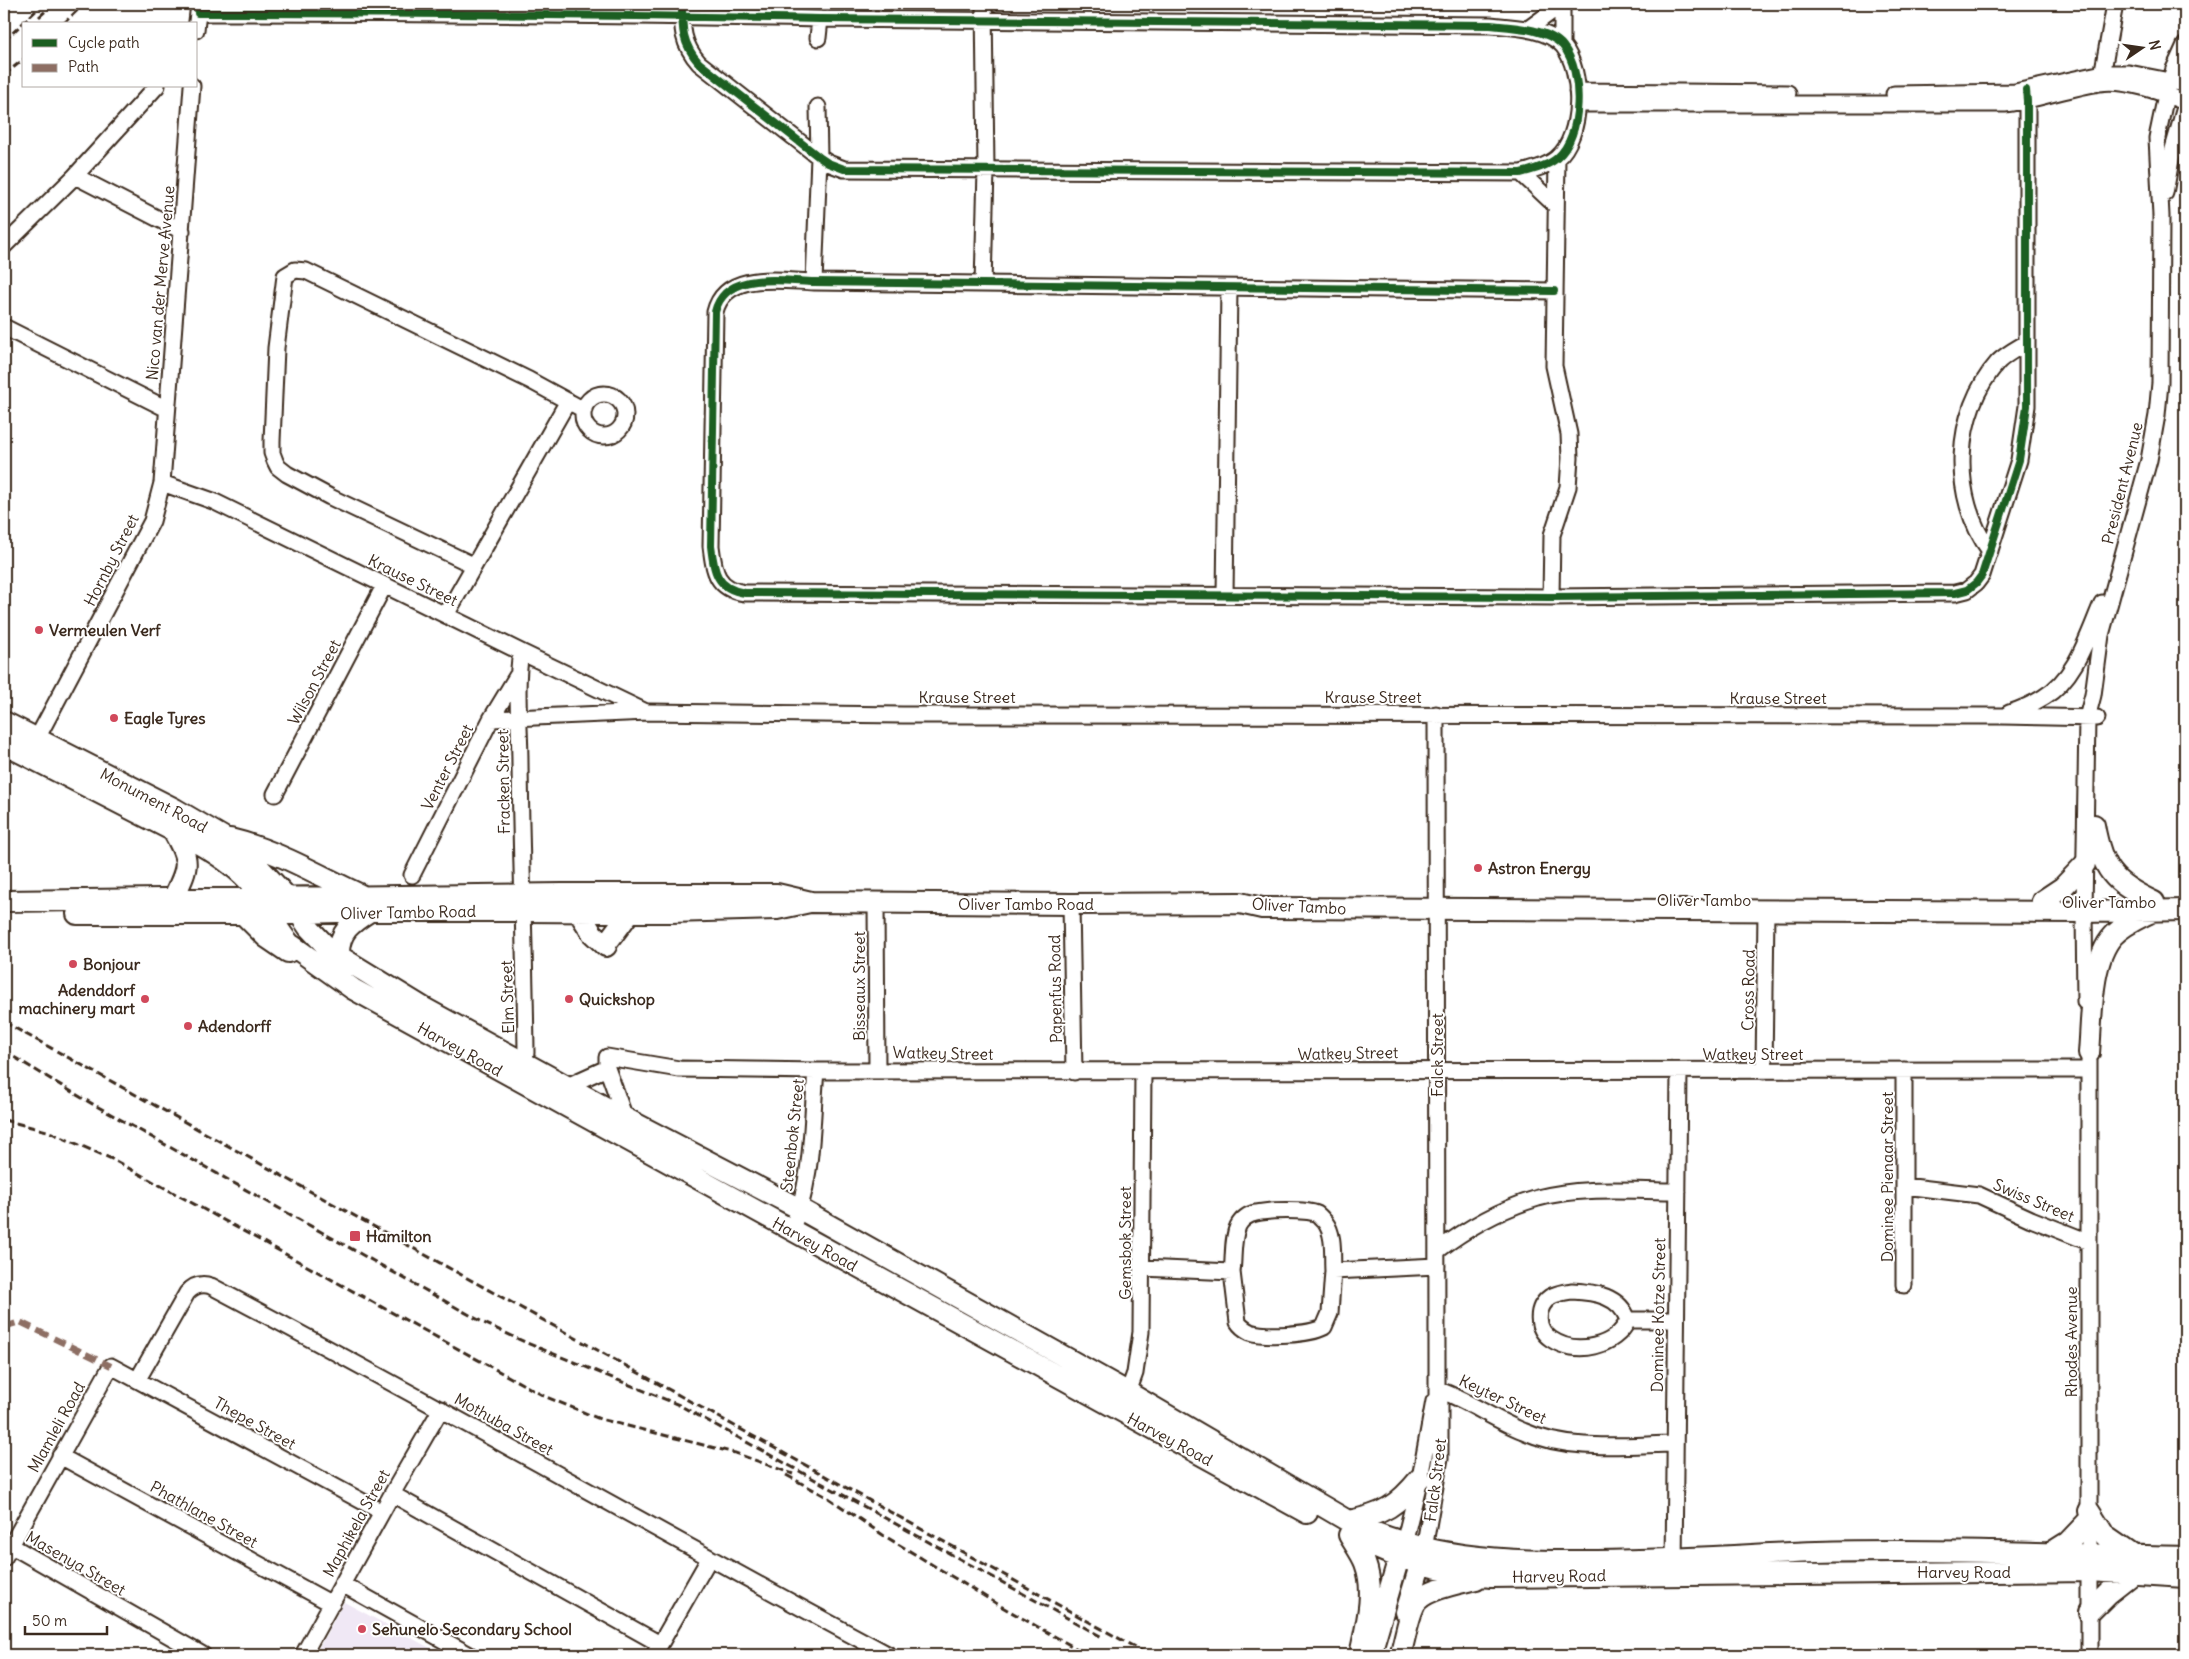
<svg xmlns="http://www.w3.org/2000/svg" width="2189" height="1659" font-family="Delius,sans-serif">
<rect width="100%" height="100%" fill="#fff"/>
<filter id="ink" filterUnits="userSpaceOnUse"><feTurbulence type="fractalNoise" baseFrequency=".02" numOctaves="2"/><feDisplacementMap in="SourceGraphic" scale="10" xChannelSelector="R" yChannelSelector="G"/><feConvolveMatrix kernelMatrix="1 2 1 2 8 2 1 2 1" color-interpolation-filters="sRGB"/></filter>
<g filter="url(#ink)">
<path fill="#f0e8f5" d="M344 1602 443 1655H315Z"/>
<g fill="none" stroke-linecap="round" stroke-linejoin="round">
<defs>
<path id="minor" d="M1562 4V45
M198 13C405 13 613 15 820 19L1490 25C1511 27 1548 28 1563 46 1584 72 1583 136 1557 158 1548 166 1532 170 1521 173L844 169 828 163 819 157 699 63C682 44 682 28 682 4
M1528 29 1562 4
M196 30 199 4
M818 38 820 19
M2101 81 2115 4
M1577 91 1788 93
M1894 94 2015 92 2103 73H2129L2185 84
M1578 104H2005C2037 100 2067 88 2099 83 2127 79 2160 92 2185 102
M1521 173 1555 205
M75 176 157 86
M2165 193 2173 149 2185 107
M4 246 75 176 182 231
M814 282 819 157 818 107
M983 284 986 170 984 4
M1554 291 814 282C782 281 725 270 715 312L711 546C714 571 716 589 745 593L1551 597 1955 593 1967 590 1976 583 1982 575 2019 460 2027 406V101L2026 90
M4 327 167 409
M583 415a21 21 0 1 1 42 0a21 21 0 1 1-42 0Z
M162 483 213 501 521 652 644 711
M1990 551C1950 497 1953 413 1998 362 2006 354 2016 349 2026 343
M473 565 330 497 287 474 278 467 275 461 272 453V441L276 348 285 276 295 270 306 271 529 380 584 410
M1225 595 1229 288
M1551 597 1552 535 1568 487 1570 458 1569 434 1554 366 1557 158
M446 615 568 401
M2009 713C2021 709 2033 704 2044 697 2076 678 2088 635 2102 603
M491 719 648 712 903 715 2002 716 2097 718
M32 748 152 521 162 483 192 86
M275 794 384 586
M412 875 491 719 517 676
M876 903 877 1070
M1071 904 1074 1072
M2085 1002 2084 912 2087 718 2093 695 2101 635 2149 460 2157 415 2160 383 2161 216 2157 138 2166 95 2174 69 2185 45
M515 1069 522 1062 526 1053C525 956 521 859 520 763 520 726 515 688 521 652
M1904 1070V1285
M1764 1071 1766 910
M567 1086 607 1068
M625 1118 607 1068V1057L679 1069 816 1071 2089 1070
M1904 1186 1979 1195 2031 1219 2089 1242
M791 1230C814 1181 811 1124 816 1071
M1437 1251C1467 1228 1501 1209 1538 1198 1582 1186 1632 1191 1678 1191
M1142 1268 1232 1272C1234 1258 1232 1239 1238 1226 1241 1220 1248 1214 1256 1213 1268 1210 1306 1209 1317 1214 1320 1216 1323 1220 1325 1222 1335 1235 1332 1256 1333 1271L1437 1266
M1232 1272 1238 1322C1241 1327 1244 1329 1250 1332 1265 1337 1309 1335 1324 1327L1330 1313 1333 1271
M1572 1291C1595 1292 1620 1296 1628 1320 1616 1347 1576 1356 1551 1339 1536 1329 1535 1308 1550 1297 1557 1293 1565 1292 1572 1291Z
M1628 1320H1675
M138 1379 187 1293C194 1285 202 1283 211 1286 439 1406 662 1534 889 1655
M1437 1389C1467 1400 1493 1419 1523 1431 1569 1452 1625 1445 1674 1444
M1125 1401 1135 1373 1141 1332 1143 1072
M60 1456 332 1604
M392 1494 660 1644
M1404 1543 1420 1478 1434 1401
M10 1545 203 1655
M1424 1549 1440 1458V1404L1437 1395V1358L1436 714
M4 1558 111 1366 382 1512
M1674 1567 1679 1071
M342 1584 470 1655
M303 1655 392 1494 441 1409
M654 1655 709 1559
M2089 1655V1061"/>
<path id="major" d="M4 722 175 809 223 837 256 864 289 899 309 928 326 946 339 956 424 1008 625 1118 800 1209 1129 1393 1348 1521C1425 1558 1500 1562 1584 1561 1661 1561 1739 1555 1817 1552 1939 1549 2063 1554 2185 1557
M4 744 201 845C220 856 238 868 252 885 267 904 274 927 290 944L353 989 1307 1513
M2094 825C2102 870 2113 883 2154 902
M230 839C277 850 318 875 361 895
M173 899C188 867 192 863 173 831
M4 901 563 894H777L811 902 1071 904 1240 903 1262 908 2084 912 2185 910
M2042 901 2063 887 2085 864
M578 911 592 933 606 946
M77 914H270L370 911H522L670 912 777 909 810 902
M243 914 266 937 288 952
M606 944 630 912
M339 956C338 932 351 923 370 911
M2089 1053C2092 1020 2090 961 2113 936 2123 925 2137 919 2149 913
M2089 1511 2105 1536 2134 1556
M1348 1521C1383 1515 1398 1505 1420 1478
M1349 1535C1354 1544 1361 1553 1365 1563 1376 1592 1366 1626 1360 1655
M1357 1539C1399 1561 1444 1572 1491 1577L2089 1571 2185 1577
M2049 1554 2068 1542 2089 1520
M1406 1612 1424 1552
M2089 1612 2109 1592 2132 1574
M1373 1646 1402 1547
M1400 1655C1405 1640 1407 1621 1414 1606 1421 1589 1460 1583 1476 1579"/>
</defs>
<use href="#minor" stroke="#3b2a1e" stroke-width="19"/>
<use href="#major" stroke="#3b2a1e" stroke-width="24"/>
<use href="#minor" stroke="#fff" stroke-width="15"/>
<use href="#major" stroke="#fff" stroke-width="20"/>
<path stroke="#3b2a1e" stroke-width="3" stroke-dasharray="8 4" stroke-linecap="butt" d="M39 17 53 4
M63 24 84 4
M4 41 43 4
M4 75 24 59
M4 1022 1149 1655
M4 1051 82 1098 484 1323 527 1343 679 1405 1102 1637
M4 1120 47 1131 112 1159 544 1396 600 1419 735 1453 793 1474
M786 1475 827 1497 883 1535 1004 1608 1088 1655"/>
<path stroke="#8d6e63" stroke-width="6" stroke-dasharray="12 6" stroke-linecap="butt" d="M4 1327 20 1322 111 1366"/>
<defs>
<path id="cycleway" d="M198 13C405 13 613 15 820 19L1490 25C1511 27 1548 28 1563 46 1584 72 1583 136 1557 158 1548 166 1532 170 1521 173L844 169 828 163 819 157 699 63C682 44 682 28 682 4
M1554 291 814 282C782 281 725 270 715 312L711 546C714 571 716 589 745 593L1551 597 1955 593 1967 590 1976 583 1982 575 2019 460 2027 406V101L2026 90"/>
</defs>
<use href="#cycleway" stroke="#fff" stroke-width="11"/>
<use href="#cycleway" stroke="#1b5e20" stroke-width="8"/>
</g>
</g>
<g fill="#d1495b" stroke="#fff" stroke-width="2">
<circle cx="39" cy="630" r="5"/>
<circle cx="114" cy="718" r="5"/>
<circle cx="1478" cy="868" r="5"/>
<circle cx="73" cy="964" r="5"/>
<circle cx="145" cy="999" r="5"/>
<circle cx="569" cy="999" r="5"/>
<circle cx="188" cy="1026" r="5"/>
<rect x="349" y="1230" width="12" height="12" rx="2.5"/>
<circle cx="362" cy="1629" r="5"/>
</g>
<g text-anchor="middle" stroke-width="4" stroke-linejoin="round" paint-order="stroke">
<g font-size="16" fill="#3b2a1e" stroke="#fff">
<text transform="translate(160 283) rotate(-85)" y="6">Nico van der Merve Avenue</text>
<text transform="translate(2122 483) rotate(-76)" y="6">President Avenue</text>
<text transform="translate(111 560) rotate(-63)" y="6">Hornby Street</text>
<text transform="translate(413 580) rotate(26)" y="6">Krause Street</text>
<text transform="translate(314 682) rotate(-62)" y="6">Wilson Street</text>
<text x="967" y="703">Krause Street</text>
<text x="1373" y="703">Krause Street</text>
<text x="1778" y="704">Krause Street</text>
<text transform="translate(447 767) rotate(-63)" y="6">Venter Street</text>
<text transform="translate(503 782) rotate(-91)" y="6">Fracken Street</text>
<text transform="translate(154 800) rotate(28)" y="6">Monument Road</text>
<text x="1704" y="906">Oliver Tambo</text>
<text x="2109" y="908">Oliver Tambo</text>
<text x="1026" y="910">Oliver Tambo Road</text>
<text transform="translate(1299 906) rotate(3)" y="6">Oliver Tambo</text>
<text transform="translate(408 912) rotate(-1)" y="6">Oliver Tambo Road</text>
<text transform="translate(859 986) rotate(-90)" y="6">Bisseaux Street</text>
<text transform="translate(1055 989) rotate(-91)" y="6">Papenfus Road</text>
<text transform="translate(1748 990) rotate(-89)" y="6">Cross Road</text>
<text transform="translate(507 997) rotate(-92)" y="6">Elm Street</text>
<text transform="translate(460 1049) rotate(29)" y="6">Harvey Road</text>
<text transform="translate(943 1053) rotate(1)" y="6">Watkey Street</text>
<text transform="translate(1348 1053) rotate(-1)" y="6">Watkey Street</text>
<text x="1753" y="1060">Watkey Street</text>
<text transform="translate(1437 1055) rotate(-90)" y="6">Falck Street</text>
<text transform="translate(792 1135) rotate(-84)" y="6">Steenbok Street</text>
<text transform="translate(1887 1177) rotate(-90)" y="6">Dominee Pienaar Street</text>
<text transform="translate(2034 1200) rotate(23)" y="6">Swiss Street</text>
<text transform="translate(1125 1243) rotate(-90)" y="6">Gemsbok Street</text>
<text transform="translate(815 1244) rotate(29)" y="6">Harvey Road</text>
<text transform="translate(1658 1315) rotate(-89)" y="6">Dominee Kotze Street</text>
<text transform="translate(2071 1342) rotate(-90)" y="6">Rhodes Avenue</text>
<text transform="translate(1503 1399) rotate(25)" y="6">Keyter Street</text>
<text transform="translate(255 1423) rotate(29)" y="6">Thepe Street</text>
<text transform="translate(504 1424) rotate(29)" y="6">Mothuba Street</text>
<text transform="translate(56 1427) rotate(-61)" y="6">Mlamleli Road</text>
<text transform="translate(1170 1439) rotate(28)" y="6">Harvey Road</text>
<text transform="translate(1435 1480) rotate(-83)" y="6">Falck Street</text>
<text transform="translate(204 1514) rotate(29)" y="6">Phathlane Street</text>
<text transform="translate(356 1523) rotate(-61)" y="6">Maphikela Street</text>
<text transform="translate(76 1563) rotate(30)" y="6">Masenya Street</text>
<text x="1964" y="1578">Harvey Road</text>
<text transform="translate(1559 1576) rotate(-1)" y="6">Harvey Road</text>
</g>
<g font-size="16" font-weight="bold" fill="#3b2a1e" stroke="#fff" text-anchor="start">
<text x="49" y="636">Vermeulen Verf</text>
<text x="124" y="724">Eagle Tyres</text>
<text x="1488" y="874">Astron Energy</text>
<text x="83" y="970">Bonjour</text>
<text x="135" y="996" text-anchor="end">Adenddorf<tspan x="135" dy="18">machinery mart</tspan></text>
<text x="579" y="1005">Quickshop</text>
<text x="198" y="1032">Adendorff</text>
<text x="366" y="1242">Hamilton</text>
<text x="372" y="1635">Sehunelo Secondary School</text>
</g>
</g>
<rect width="2189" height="1659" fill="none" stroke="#fff" stroke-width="20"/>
<rect x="10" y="10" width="2169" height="1639" fill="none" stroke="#3b2a1e" stroke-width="2" filter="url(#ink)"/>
<rect x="22" y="22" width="175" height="65" fill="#ffffff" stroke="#b1aaa5"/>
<rect x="32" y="39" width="25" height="8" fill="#1b5e20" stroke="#b1aaa5"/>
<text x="68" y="48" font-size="15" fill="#3b2a1e">Cycle path</text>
<rect x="32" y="64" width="25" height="8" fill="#8d6e63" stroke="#b1aaa5"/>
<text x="68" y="72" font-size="15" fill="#3b2a1e">Path</text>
<g transform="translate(2142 48) rotate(77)" stroke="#ffffff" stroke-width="4" paint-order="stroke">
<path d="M0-4L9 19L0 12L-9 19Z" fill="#3b2a1e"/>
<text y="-8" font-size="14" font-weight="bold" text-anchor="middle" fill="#3b2a1e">N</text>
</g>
<path d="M25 1626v8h82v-8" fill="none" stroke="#3b2a1e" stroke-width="2.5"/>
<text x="32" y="1626" font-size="15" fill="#3b2a1e" stroke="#ffffff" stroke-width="4" paint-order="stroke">50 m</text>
</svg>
